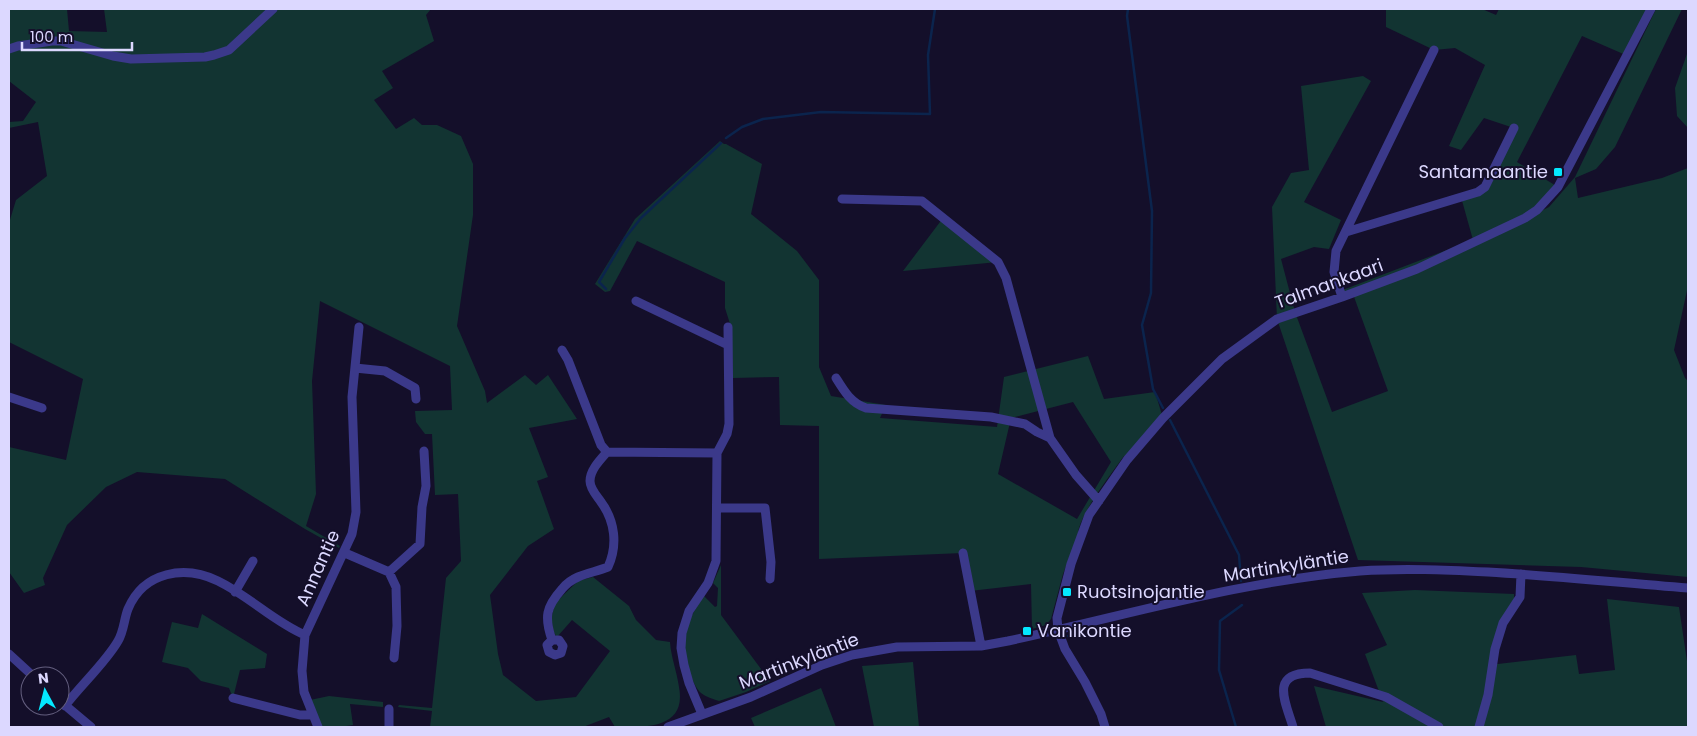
<svg xmlns="http://www.w3.org/2000/svg" width="1697" height="736" font-family="Poppins,sans-serif">
<rect width="100%" height="100%" fill="#140f2a"/>
<path fill="#123432" fill-rule="evenodd" d="M9 9H67L69 31 107 32 104 9H431L426 15 434 41 382 71 393 88 374 100 396 129 414 118 422 125H437L461 136 473 164V215L457 326 485 391 487 403 525 375 536 385 548 375 577 419 529 428 548 477 537 481 554 529 528 546 490 595 498 654 503 675 536 701 576 697 610 651 572 620 557 637 554 633 551 619 555 603 578 581 593 577 629 606 636 620 656 640 670 642C671 657 677 672 679 687 687 730 644 727 615 727L609 717 583 727H430L432 711 398 707 399 705 432 708 446 578 461 561 458 494 435 495 432 434H425L416 422 415 411 452 410 450 366 320 301 312 381 316 494 306 526 340 546 339 548 305 529 225 479 137 472 106 487 67 525 43 578 45 585 24 593 9 572V447L66 460 83 379 9 342V223L16 200 47 176 38 122 9 128V122L23 121 36 102 9 81Z
M1386 9H1482L1496 15 1499 9H1651L1628 56 1582 36 1517 162 1558 187 1529 217 1549 207 1575 177 1656 9H1682L1615 147 1596 169 1575 178 1578 198 1662 178 1688 168V286L1674 350 1685 378 1688 381V577L1581 567 1358 560 1277 319 1272 207 1291 173 1309 170 1301 86 1363 76 1371 81 1304 202 1341 220 1329 249 1314 247 1281 259 1295 312 1332 412 1388 391 1353 294 1340 291 1473 240 1461 197 1478 192 1514 128 1484 118 1461 150 1449 146 1485 65 1455 48 1434 50 1386 27Z
M1688 51V128L1677 116 1675 88Z
M720 141 724 144H726L762 164 751 214 797 251 819 280V367L831 396 886 405 880 418 997 427 1004 377 1088 356 1104 399 1155 392 1163 418 1127 460 1124 456C1113 471 1077 518 1078 535L1063 574 1051 619 1046 625 1032 629 1031 584 970 591 963 553 819 559V426L780 425 779 377 733 378 731 327 725 308V282L637 241 610 291 605 292 595 284 635 219ZM1073 402 1111 462 1077 519 998 474 1011 418Z
M943 218 998 262 903 271Z
M721 565V615L770 681 746 692 719 701C713 699 706 697 701 693 689 681 682 650 685 634 688 620 696 607 704 596L715 607 717 606 718 588 713 583Z
M1415 590 1514 594V601L1489 665 1576 655 1579 674 1615 670 1607 599 1679 607 1688 668V727H1326L1314 686 1383 702 1365 654 1387 645 1362 593Z
M202 614 267 654 265 668 240 670 233 698 229 688 201 681 188 668 162 662 172 622 198 628Z
M913 662 919 727H874L862 666Z
M821 688 836 727H755L751 718Z
M329 696 383 702V707L350 704 353 725 339 727H321L310 700Z"/>
<g fill="none" stroke-linecap="round" stroke-linejoin="round">
<path stroke="#0b244d" stroke-width="2.5" d="M1128 9 1127 16 1152 211 1151 293 1142 325 1153 389 1163 408
M726 138 742 127 763 119 821 112 930 114 928 55 935 9
M606 289 599 282 625 238 641 218 721 143
M1170 420 1239 555 1241 581
M1068 636 1079 634
M1236 727 1219 670 1220 621 1242 605"/>
<path stroke="#3b398a" stroke-width="9" d="M9 49 18 46 52 41H61L113 56 131 59 205 57 214 55 229 50 273 9
M842 199 922 201 998 262 1006 278 1050 438 1076 475 1099 501
M1346 232 1478 192 1485 187 1514 128
M1342 297 1334 272 1336 251 1434 50
M636 301 728 345
M562 350 568 360 601 445 607 452 717 453
M355 368 385 371 415 388 416 399
M836 378C844 391 851 403 866 408L991 417 1025 424 1037 432 1050 438
M9 397 42 408
M717 508H765L771 562 770 579
M345 553 389 572 420 544 422 507 426 486 424 451
M963 553 981 646
M389 572 396 587 397 626 394 658
M235 592 253 561
M552 640C544 617 546 607 562 589 566 584 571 580 578 577 587 573 598 571 608 567 618 545 615 521 601 502 597 496 590 489 590 481 590 470 600 460 607 452
M552 640H559L563 646 561 653 555 655 549 652 547 645Z
M9 654 33 676
M233 698 300 715H312
M60 701 91 727
M65 706C80 686 106 662 118 641 124 631 124 619 128 609 144 571 185 565 218 581 249 596 274 622 305 635
M702 714 689 683 684 665 681 648 682 633 689 611 708 583 716 561 717 453 727 434 729 424 728 327
M318 727 304 692 302 671 305 635 352 534 356 512 352 397 359 327
M389 727V709
M668 727 751 697 822 665 852 655 897 647 981 646 1008 641C1125 616 1240 581 1360 571 1403 568 1446 570 1488 572 1555 576 1622 583 1688 588
M1105 727 1101 714 1085 682 1065 649 1058 630 1057 618 1071 564 1089 515 1127 460 1163 418 1222 359 1277 319 1342 297 1417 269 1525 218 1537 210 1558 187 1651 9
M1293 727C1286 703 1269 673 1310 673L1386 697 1439 727
M1479 727 1488 695 1495 649 1503 623 1520 597 1521 574"/>
</g>
<g fill="#04e8ff" stroke="#140f2a" stroke-width="2">
<rect x="1553" y="167" width="10" height="10" rx="2.5"/>
<rect x="1062" y="587" width="10" height="10" rx="2.5"/>
<rect x="1022" y="626" width="10" height="10" rx="2.5"/>
</g>
<g text-anchor="middle" stroke-width="4" stroke-linejoin="round" paint-order="stroke">
<g font-size="18" fill="#dcd8ff" stroke="#140f2a" text-anchor="start">
<text x="1548" y="178" text-anchor="end">Santamaantie</text>
<text x="1077" y="598">Ruotsinojantie</text>
<text x="1037" y="637">Vanikontie</text>
</g>
<g font-size="18" fill="#dcd8ff" stroke="#140f2a">
<text transform="translate(1329 284) rotate(-20)" y="6">Talmankaari</text>
<text transform="translate(1286 566) rotate(-9)" y="6">Martinkyläntie</text>
<text transform="translate(318 568) rotate(-66)" y="6">Annantie</text>
<text transform="translate(799 661) rotate(-21)" y="6">Martinkyläntie</text>
</g>
</g>
<rect width="1697" height="736" fill="none" stroke="#dcd8ff" stroke-width="20"/>
<g transform="translate(45 691) rotate(353)"><circle r="24" fill="#140f2a" stroke="#645f7f"/>
<path d="M0-4L9 19L0 12L-9 19Z" fill="#04e8ff"/>
<text y="-8" font-size="14" font-weight="bold" text-anchor="middle" fill="#dcd8ff">N</text>
</g>
<path d="M22 42v8h110v-8" fill="none" stroke="#dcd8ff" stroke-width="2.5"/>
<text x="30" y="42" font-size="15" fill="#dcd8ff" stroke="#140f2a" stroke-width="4" paint-order="stroke">100 m</text>
</svg>
